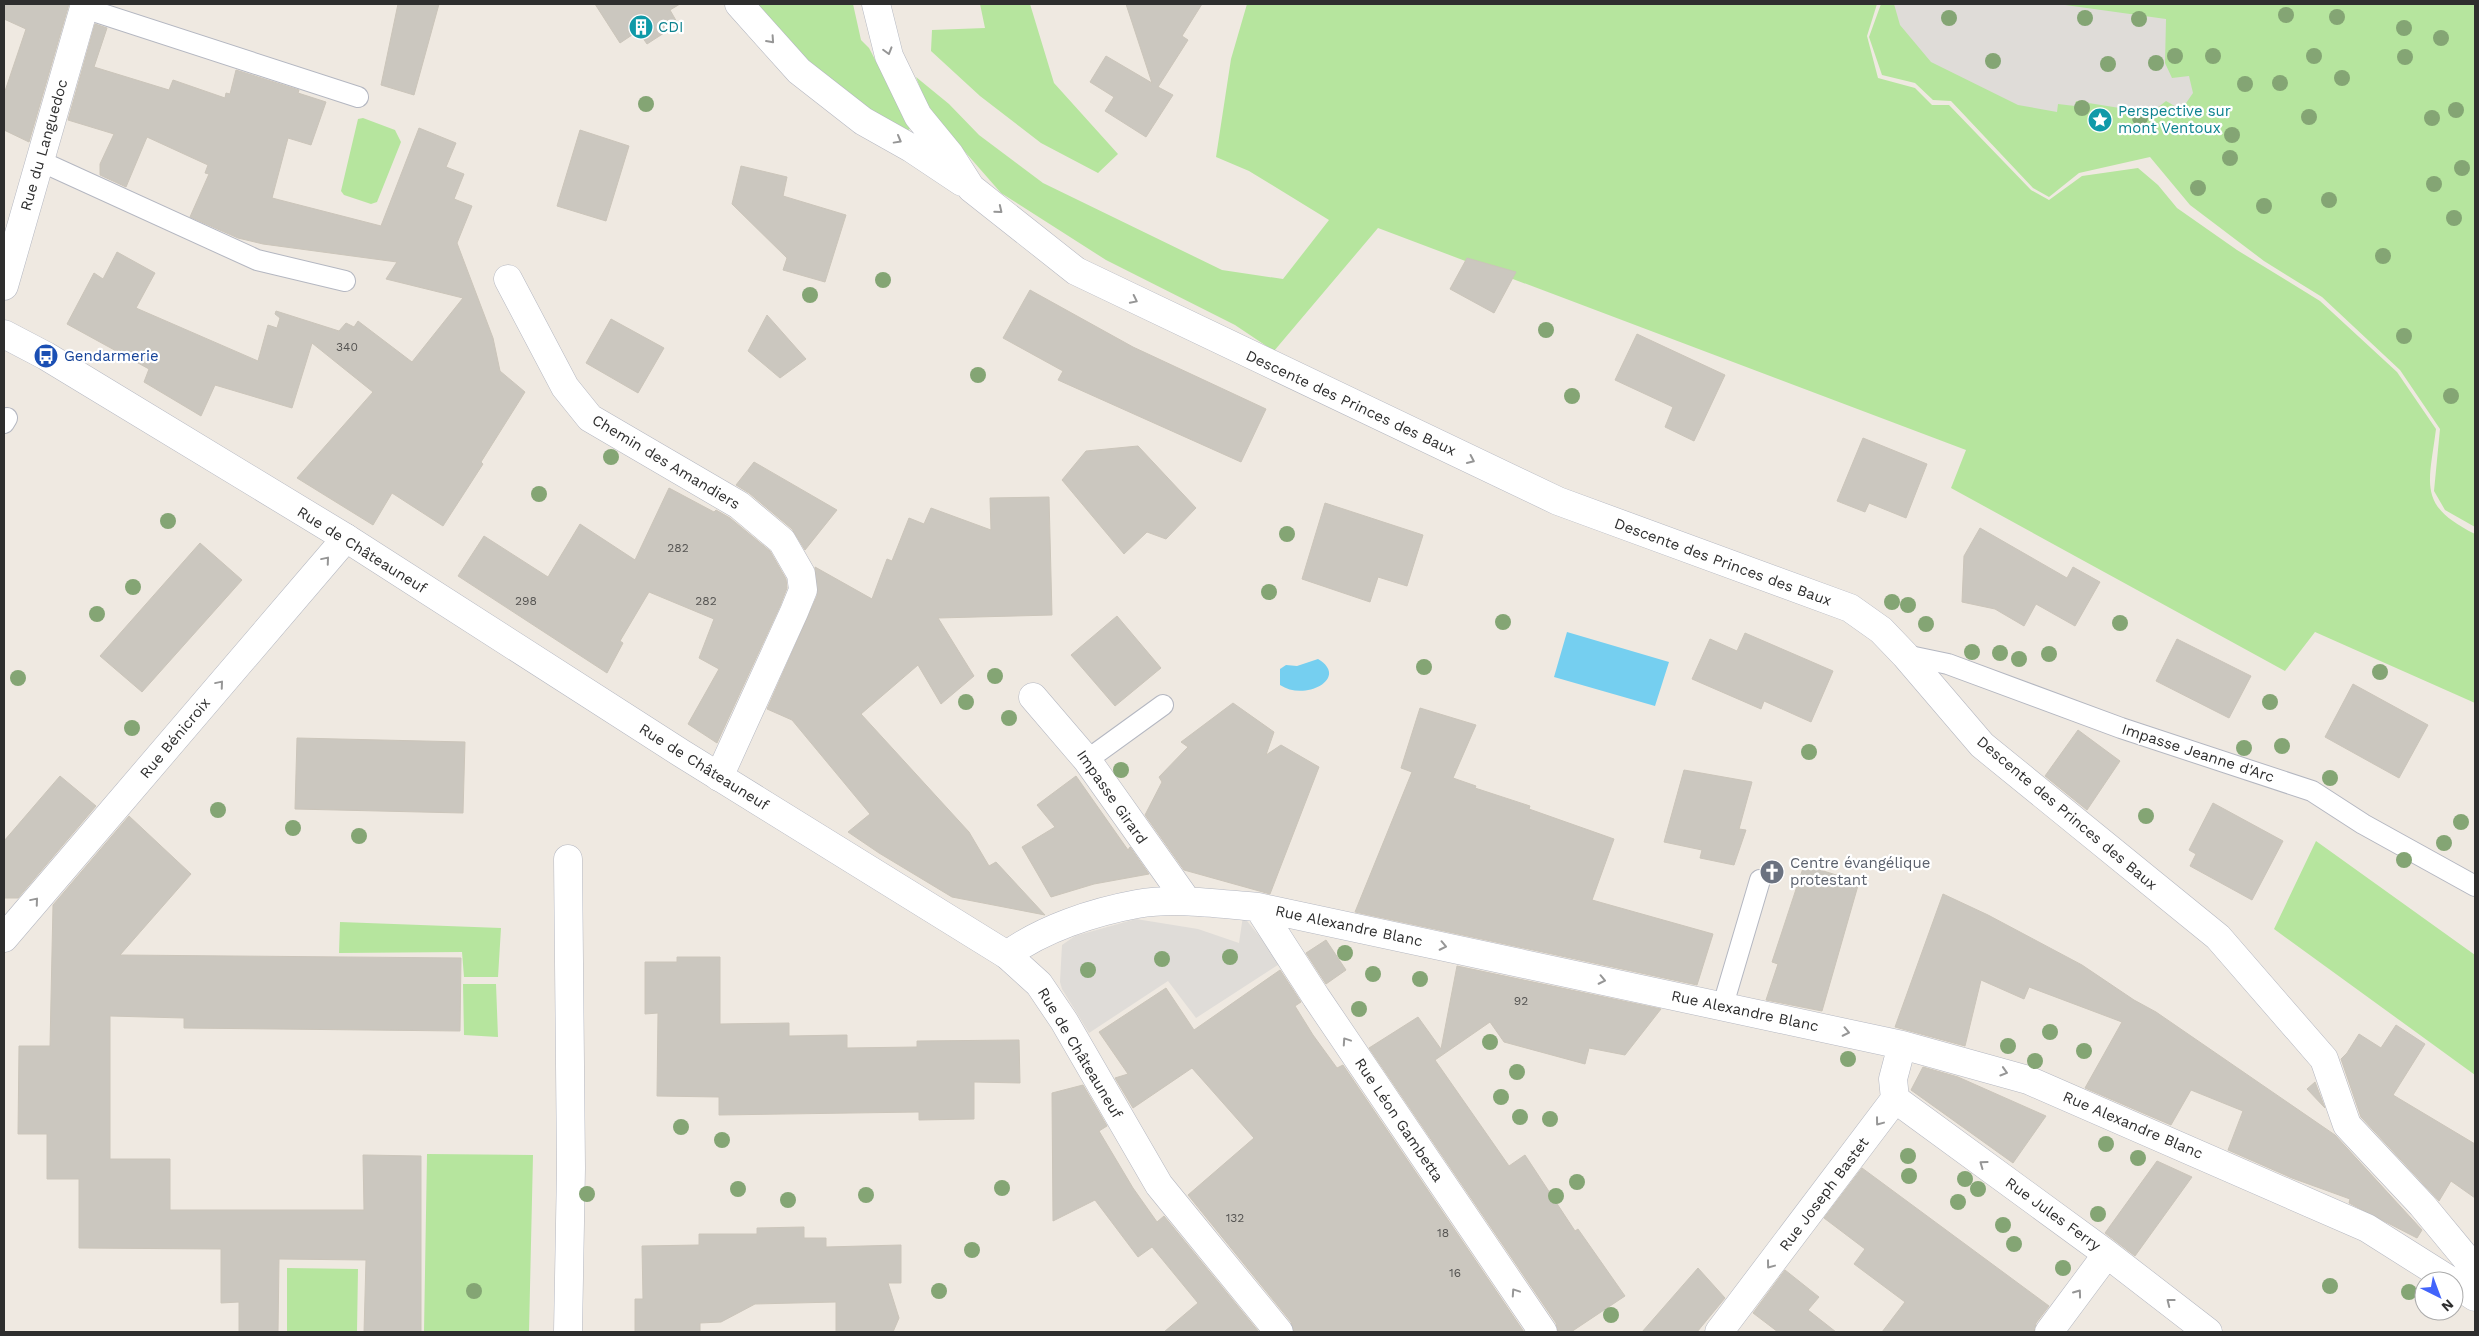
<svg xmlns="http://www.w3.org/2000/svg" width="2479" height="1336" font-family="'Work Sans',sans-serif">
<rect width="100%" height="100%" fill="#efe9e1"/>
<path fill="#b6e59e" d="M753 4H853L861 40 869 48 892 92 913 126 903 135 838 93Z
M980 4H1030L1054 83 1118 154 1098 173 1041 143 980 96 931 51 932 30 985 28Z
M1247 4H1877L1867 36 1878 78 1915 88 1932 105H1949L2031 190 2049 200 2082 176 2138 168 2158 185 2177 208 2237 250 2320 301 2397 372 2436 429C2429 485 2417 505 2475 534V703L2315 632 2285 671 1951 488 1966 450 1378 228 1274 351 1235 325 1106 260 1001 193 938 121 924 98 916 77 949 104 979 135 1043 183 1222 270 1283 279 1329 220 1249 171 1216 157 1231 59Z
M1881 4H2475V527L2445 510 2434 491 2440 429 2400 370 2322 297 2264 261 2190 205 2150 157 2079 173 2049 197 2033 188 1951 101 1933 100 1915 83 1882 75 1869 37Z
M363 118 395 130 401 142 377 202 371 204 344 195 341 191 358 119Z
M2316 841 2475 955V1075L2274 929Z
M340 922 501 928 498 977H464L462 952 339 953Z
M463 984H496L498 1037 464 1035Z
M427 1154 533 1155 529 1332H424Z
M287 1268 358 1269 357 1332H287Z"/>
<path fill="#dfdcd8" d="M1894 4H2058L2166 19 2165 63 2172 78 2189 76 2193 93 2184 106 2178 108 2166 101 2151 113 2076 101 2075 106 2058 104 2057 112 2018 105 1931 62 1900 25Z
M1243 916 1281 963 1196 1018 1168 981 1089 1033 1062 989 1060 982 1062 945 1075 936 1136 919 1198 929 1239 943Z"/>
<path fill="#75cff0" d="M1567 632 1669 662 1655 706 1554 677Z
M1318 659C1350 678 1305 702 1280 685V669L1286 665 1297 666Z"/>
<path fill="#cbc7bf" stroke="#cbc5ba" d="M4 4H69L29 142 4 130V94L26 29 4 19Z
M398 4H439L414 95 381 85Z
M595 4H680L670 10 678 24 647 44 638 31 620 43Z
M1126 4H1202L1182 36 1188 40 1158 87 1173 95 1146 137 1105 111 1114 97 1090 82 1106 56 1152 83Z
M95 24 107 28 94 67 169 90 173 80 225 98 226 93 230 94 236 70 299 90 298 93 326 102 311 145 288 138 272 198 381 226 419 128 456 143 446 167 464 174 454 199 472 206 457 243 493 338 500 371 525 392 481 462 483 464 443 526 392 493 373 525 297 478 373 392 312 343 292 408 215 385 201 416 144 382 149 369 67 324 94 273 103 279 117 252 155 273 136 308 258 361 268 325 277 328 280 318 275 314 276 311 339 331 346 323 354 327 358 321 412 362 463 298 386 279 397 262 263 244 238 238 190 217 209 174 205 173 208 165 147 137 126 187 100 175V164L114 134 68 120Z
M580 130 629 146 606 221 557 206Z
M741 166 787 177 783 196 846 215 825 282 783 270 787 258 732 204Z
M1467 258 1516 272 1494 313 1450 289Z
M1030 290 1133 347 1266 409 1241 462 1058 380 1063 371 1003 338Z
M767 315 806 359 780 378 748 351Z
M611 319 664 348 638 393 586 363Z
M1637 334 1725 375 1694 441 1665 427 1673 407 1615 380Z
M1863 438 1927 464 1906 518 1869 503 1865 512 1837 501Z
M1138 446 1196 508 1166 539 1147 532 1124 554 1062 480 1086 451Z
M754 462 837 510 805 550 792 529 749 493 736 485Z
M669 488 714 512 716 510 730 518 770 551 786 579 787 588 780 606 717 743 688 724 719 669 699 658 714 619 649 592 620 641 623 643 607 673 458 576 484 536 548 577 580 524 635 560Z
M1049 497 1052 615 938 618 974 676 941 704 918 665 861 714 969 832 989 866 996 862 1045 915 952 897 879 853 848 832 870 814 792 720 767 709 817 596 815 567 872 599 887 559 892 561 909 518 924 524 931 508 991 530 990 498Z
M1325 503 1423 535 1407 586 1378 577 1370 602 1302 579Z
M1980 528 2067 578 2073 567 2100 582 2075 626 2036 604 2024 626 1995 609 1962 602 1964 556Z
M200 543 242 580 142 692 100 656Z
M1117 616 1161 668 1115 706 1071 655Z
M1745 633 1833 671 1811 722 1764 701 1761 709 1692 679 1710 639 1737 651Z
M2177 639 2251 676 2229 718 2156 681Z
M2353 684 2428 725 2399 778 2325 737Z
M1233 703 1274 732 1266 755 1281 745 1319 767 1270 894 1184 870 1145 815 1162 782 1159 777 1188 747 1181 742Z
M1420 708 1476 725 1453 778 1476 786 1475 788 1530 806 1529 809 1614 839 1592 900 1713 934 1697 985 1355 912 1412 772 1401 768Z
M2078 730 2120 761 2087 810 2045 776Z
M297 738 465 742 463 813 295 809Z
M1684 770 1752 782 1739 829 1746 830 1734 865 1700 858 1702 850 1664 842Z
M60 776 96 806 18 898H4V841Z
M1076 776 1128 850 1130 847 1149 874 1094 884 1051 897 1022 847 1055 827 1037 805Z
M2213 803 2283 841 2252 900 2190 866 2196 854 2189 850Z
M129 816 191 874 120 955 461 958 460 1031 184 1028V1018L110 1016V1159H170V1210H364L363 1155 421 1156V1332H364L366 1260 279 1259 278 1332H239V1302L221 1303V1249L79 1248V1179H47V1134H18L19 1046H50L53 905Z
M1804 865 1859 882 1822 1011 1766 1000 1778 964 1772 962Z
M1943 894 1988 915 2082 965 2134 1000 2156 1012 2335 1135 2422 1230 2417 1238 2349 1203 2350 1199 2292 1178 2228 1150 2243 1111 2191 1090 2171 1125 2085 1088 2122 1022 2029 987 2024 999 1981 980 1965 1046 1895 1027Z
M1326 940 1346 970 1326 984 1306 953Z
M677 957H720V1024L789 1023V1036L847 1035V1048L917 1047V1041L1019 1040 1020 1083 974 1082V1119L919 1120V1112L719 1115V1097L657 1096 658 1013 645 1014V962H677Z
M1457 966 1661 1009 1625 1055 1589 1048 1585 1064 1504 1042 1490 1022 1435 1060 1509 1166 1525 1155 1575 1231 1578 1229 1625 1296 1571 1332H1558L1556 1323 1369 1048 1418 1017 1441 1049Z
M1280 970 1301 1002 1295 1006 1313 1035 1337 1068 1343 1065 1524 1332H1294L1291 1322 1188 1195 1254 1138 1192 1068 1133 1108 1115 1078 1128 1074 1099 1032 1166 988 1194 1030Z
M2396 1025 2425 1044 2393 1095 2475 1144V1198L2451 1181 2439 1201 2361 1117 2341 1059 2347 1053 2359 1034 2381 1048Z
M1923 1067 1958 1077 2046 1116 2013 1163 1911 1090Z
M2315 1082 2325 1108 2307 1089Z
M1083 1085 1107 1126 1099 1131 1133 1188 1157 1222 1164 1216 1259 1332H1164L1198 1303 1152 1247 1138 1257 1095 1200 1053 1221 1052 1093Z
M2157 1161 2192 1177 2135 1256 2105 1233Z
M1862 1168 2049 1306 2036 1323 2034 1332H1882L1905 1302 1854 1264 1865 1249 1824 1218Z
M804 1227V1238H826V1247L901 1245V1283H888L899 1318 893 1332H836V1302L755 1304 721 1322 700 1323V1332H635V1299H643L642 1246 699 1245V1234H757V1228Z
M1698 1268 1725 1298 1697 1332H1642Z
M1785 1270 1819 1297 1808 1310 1836 1332H1778L1753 1313Z"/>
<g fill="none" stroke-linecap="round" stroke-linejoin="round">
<defs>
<path id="service" d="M84 8 358 97
M40 161 257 260 345 281
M4 423 7 418
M1905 655 1948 664 2121 728 2312 791 2363 824 2475 886
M1087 760 1163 705
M1723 1005 1760 880"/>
<path id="minor" d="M739 4 799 71 863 121 911 148 962 182
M876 4 889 56 918 116 950 155 971 188 1076 271 1558 501 1850 608 1881 630 1905 655 1982 745 2218 937 2324 1059 2347 1125 2422 1205 2475 1269
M508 279 565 387 590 418 739 505 782 541 801 574 803 590 794 612 719 777
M4 286 85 4
M1033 697 1087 760 1187 901
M1258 907 1316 997 1543 1332
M4 938 346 538
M1007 955C1042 929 1093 912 1137 904 1176 897 1219 904 1258 907L1902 1045 2028 1080 2367 1228 2451 1281
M1895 1099 2107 1254 2208 1332
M2454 1283 2475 1297
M568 1332 571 1168 568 859
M1719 1332 1895 1099 1893 1079 1902 1045
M2049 1332 2107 1254"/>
<path id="secondary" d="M4 334 46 356 346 538 681 753 1007 955 1039 984 1064 1021 1159 1185 1279 1332"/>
</defs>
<use href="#service" stroke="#b4b7c1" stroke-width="22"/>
<use href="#minor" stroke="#b4b7c1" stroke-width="29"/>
<use href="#secondary" stroke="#b4b7c1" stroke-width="29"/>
<use href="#service" stroke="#fff" stroke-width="20"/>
<use href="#minor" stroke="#fff" stroke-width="28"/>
<use href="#secondary" stroke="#fff" stroke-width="28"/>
</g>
<g fill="#84a574">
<circle cx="2286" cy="15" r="8"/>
<circle cx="2337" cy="17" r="8"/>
<circle cx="1949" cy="18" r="8"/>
<circle cx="2085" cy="18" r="8"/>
<circle cx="2139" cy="19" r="8"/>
<circle cx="2404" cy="28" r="8"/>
<circle cx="2441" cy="38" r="8"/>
<circle cx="2175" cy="56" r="8"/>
<circle cx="2213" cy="56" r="8"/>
<circle cx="2314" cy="56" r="8"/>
<circle cx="2405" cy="57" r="8"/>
<circle cx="1993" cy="61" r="8"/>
<circle cx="2156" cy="63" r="8"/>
<circle cx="2108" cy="64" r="8"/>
<circle cx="2342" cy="78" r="8"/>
<circle cx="2280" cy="83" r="8"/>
<circle cx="2245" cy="84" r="8"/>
<circle cx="646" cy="104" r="8"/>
<circle cx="2082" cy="108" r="8"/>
<circle cx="2456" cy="110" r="8"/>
<circle cx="2309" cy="117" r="8"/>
<circle cx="2140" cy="118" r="8"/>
<circle cx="2432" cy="118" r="8"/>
<circle cx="2232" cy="135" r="8"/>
<circle cx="2230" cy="158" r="8"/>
<circle cx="2462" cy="168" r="8"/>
<circle cx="2434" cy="184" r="8"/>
<circle cx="2198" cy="188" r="8"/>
<circle cx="2329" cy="200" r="8"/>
<circle cx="2264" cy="206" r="8"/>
<circle cx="2454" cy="218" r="8"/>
<circle cx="2383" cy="256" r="8"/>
<circle cx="883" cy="280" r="8"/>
<circle cx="810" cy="295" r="8"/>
<circle cx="1546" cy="330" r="8"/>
<circle cx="2404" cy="336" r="8"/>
<circle cx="978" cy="375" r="8"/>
<circle cx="1572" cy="396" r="8"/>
<circle cx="2451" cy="396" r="8"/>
<circle cx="611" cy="457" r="8"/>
<circle cx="539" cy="494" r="8"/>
<circle cx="168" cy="521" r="8"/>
<circle cx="1287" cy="534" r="8"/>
<circle cx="133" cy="587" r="8"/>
<circle cx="1269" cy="592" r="8"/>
<circle cx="1892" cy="602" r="8"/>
<circle cx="1908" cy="605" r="8"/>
<circle cx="97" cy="614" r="8"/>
<circle cx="1503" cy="622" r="8"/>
<circle cx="2120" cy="623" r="8"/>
<circle cx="1926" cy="624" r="8"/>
<circle cx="1972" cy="652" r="8"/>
<circle cx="2000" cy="653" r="8"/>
<circle cx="2049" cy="654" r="8"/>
<circle cx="2019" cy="659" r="8"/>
<circle cx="1424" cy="667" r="8"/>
<circle cx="2380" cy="672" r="8"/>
<circle cx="995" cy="676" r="8"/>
<circle cx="18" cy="678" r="8"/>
<circle cx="966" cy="702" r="8"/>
<circle cx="2270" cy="702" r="8"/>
<circle cx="1009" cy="718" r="8"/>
<circle cx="132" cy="728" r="8"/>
<circle cx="2282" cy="746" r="8"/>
<circle cx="2244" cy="748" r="8"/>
<circle cx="1809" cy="752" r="8"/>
<circle cx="1121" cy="770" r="8"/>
<circle cx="2330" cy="778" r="8"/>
<circle cx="218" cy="810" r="8"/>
<circle cx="2146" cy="816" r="8"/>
<circle cx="2461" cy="822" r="8"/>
<circle cx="293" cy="828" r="8"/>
<circle cx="359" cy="836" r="8"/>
<circle cx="2444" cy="843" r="8"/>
<circle cx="2404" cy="860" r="8"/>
<circle cx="1345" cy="953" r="8"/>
<circle cx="1230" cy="957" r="8"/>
<circle cx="1162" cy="959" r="8"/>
<circle cx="1088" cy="970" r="8"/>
<circle cx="1373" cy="974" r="8"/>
<circle cx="1420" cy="979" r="8"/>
<circle cx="1359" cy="1009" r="8"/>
<circle cx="2050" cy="1032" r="8"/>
<circle cx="1490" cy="1042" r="8"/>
<circle cx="2008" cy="1046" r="8"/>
<circle cx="2084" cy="1051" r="8"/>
<circle cx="1848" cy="1059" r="8"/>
<circle cx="2035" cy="1061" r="8"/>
<circle cx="1517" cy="1072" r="8"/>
<circle cx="1501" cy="1097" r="8"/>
<circle cx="1520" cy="1117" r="8"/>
<circle cx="1550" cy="1119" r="8"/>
<circle cx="681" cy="1127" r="8"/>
<circle cx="722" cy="1140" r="8"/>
<circle cx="2106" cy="1144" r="8"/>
<circle cx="1908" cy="1156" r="8"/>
<circle cx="2138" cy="1158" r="8"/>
<circle cx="1909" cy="1176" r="8"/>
<circle cx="1965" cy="1179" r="8"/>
<circle cx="1577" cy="1182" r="8"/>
<circle cx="1002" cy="1188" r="8"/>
<circle cx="738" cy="1189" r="8"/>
<circle cx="1978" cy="1189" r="8"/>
<circle cx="587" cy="1194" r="8"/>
<circle cx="866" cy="1195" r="8"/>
<circle cx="1556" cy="1196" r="8"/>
<circle cx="788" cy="1200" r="8"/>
<circle cx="1958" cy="1202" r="8"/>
<circle cx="2098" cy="1214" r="8"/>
<circle cx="2003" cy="1225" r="8"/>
<circle cx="2014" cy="1244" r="8"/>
<circle cx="972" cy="1250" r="8"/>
<circle cx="2063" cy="1268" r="8"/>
<circle cx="2330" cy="1286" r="8"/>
<circle cx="474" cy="1291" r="8"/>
<circle cx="939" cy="1291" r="8"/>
<circle cx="2409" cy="1292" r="8"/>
<circle cx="1611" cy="1315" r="8"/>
</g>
<defs><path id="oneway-chevron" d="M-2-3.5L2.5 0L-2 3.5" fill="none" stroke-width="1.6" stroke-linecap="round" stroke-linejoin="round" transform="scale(1.25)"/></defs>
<g stroke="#969696">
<use href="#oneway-chevron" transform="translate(771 40) rotate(48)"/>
<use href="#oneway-chevron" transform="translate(888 51) rotate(74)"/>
<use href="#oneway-chevron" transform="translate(898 140) rotate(29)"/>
<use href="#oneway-chevron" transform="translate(999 210) rotate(39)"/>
<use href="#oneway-chevron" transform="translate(1134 300) rotate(26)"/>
<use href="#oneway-chevron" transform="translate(1471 460) rotate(25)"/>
<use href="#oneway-chevron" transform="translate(326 560) rotate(-50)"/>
<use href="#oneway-chevron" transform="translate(220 684) rotate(-50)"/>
<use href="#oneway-chevron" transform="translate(35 901) rotate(-50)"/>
<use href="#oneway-chevron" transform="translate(1443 946) rotate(12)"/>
<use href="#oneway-chevron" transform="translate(1602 980) rotate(12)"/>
<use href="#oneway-chevron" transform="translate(1846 1032) rotate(12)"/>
<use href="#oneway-chevron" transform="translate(1346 1041) rotate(-124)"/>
<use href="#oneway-chevron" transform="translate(2004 1072) rotate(17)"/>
<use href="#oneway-chevron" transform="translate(1879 1122) rotate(127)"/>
<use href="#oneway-chevron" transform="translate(1983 1164) rotate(-144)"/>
<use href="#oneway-chevron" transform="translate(1770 1265) rotate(127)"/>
<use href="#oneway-chevron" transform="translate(1515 1292) rotate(-124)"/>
<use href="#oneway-chevron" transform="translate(2078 1293) rotate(-54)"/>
<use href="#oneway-chevron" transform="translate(2170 1302) rotate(-142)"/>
</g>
<defs>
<symbol id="building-disc" viewBox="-11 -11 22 22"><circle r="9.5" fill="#0f9aa8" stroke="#fff"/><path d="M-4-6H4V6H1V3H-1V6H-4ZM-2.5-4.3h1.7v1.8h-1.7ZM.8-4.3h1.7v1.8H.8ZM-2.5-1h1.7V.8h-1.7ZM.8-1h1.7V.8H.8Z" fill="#fff"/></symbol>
<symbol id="sight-disc" viewBox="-11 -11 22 22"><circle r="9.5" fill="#0f9aa8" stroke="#fff"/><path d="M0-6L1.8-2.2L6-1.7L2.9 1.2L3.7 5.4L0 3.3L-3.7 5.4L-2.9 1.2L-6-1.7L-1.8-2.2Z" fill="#fff"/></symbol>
<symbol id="bus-disc" viewBox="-11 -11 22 22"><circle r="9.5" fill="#1a4fb4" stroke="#fff"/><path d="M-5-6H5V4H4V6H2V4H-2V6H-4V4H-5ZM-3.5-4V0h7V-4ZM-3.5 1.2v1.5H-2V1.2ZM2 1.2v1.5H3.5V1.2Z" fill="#fff"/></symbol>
<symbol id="church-disc" viewBox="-11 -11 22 22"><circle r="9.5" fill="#6b7280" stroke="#fff"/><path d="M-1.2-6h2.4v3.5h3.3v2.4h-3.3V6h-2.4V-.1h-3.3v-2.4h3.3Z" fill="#fff"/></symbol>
</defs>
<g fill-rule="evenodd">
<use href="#building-disc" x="627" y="13" width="28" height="28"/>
<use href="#sight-disc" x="2086" y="106" width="28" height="28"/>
<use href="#bus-disc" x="32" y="342" width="28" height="28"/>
<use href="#church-disc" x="1758" y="858" width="28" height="28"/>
</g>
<g text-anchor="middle" stroke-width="4.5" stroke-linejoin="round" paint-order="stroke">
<g font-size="12" fill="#555452">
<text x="347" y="351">340</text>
<text x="678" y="552">282</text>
<text x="526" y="605">298</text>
<text x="706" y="605">282</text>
<text x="1521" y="1005">92</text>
<text x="1235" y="1222">132</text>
<text x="1443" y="1237">18</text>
<text x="1455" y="1277">16</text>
</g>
<g font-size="15" fill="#0d838f" stroke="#fff" text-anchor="start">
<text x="658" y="32">CDI</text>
<text x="2118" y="116">Perspective sur<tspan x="2118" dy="17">mont Ventoux</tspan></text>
</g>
<g font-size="15" fill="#2e2e2e" stroke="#fff">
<text transform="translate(44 145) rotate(-74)" y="5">Rue du Languedoc</text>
<text transform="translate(1351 403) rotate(25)" y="5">Descente des Princes des Baux</text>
<text transform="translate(666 462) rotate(31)" y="5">Chemin des Amandiers</text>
<text transform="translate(362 550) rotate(32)" y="5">Rue de Châteauneuf</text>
<text transform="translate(1723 562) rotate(20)" y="5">Descente des Princes des Baux</text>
<text transform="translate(175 738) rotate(-50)" y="5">Rue Bénicroix</text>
<text transform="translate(2198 753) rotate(18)" y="5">Impasse Jeanne d'Arc</text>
<text transform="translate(704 767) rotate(32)" y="5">Rue de Châteauneuf</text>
<text transform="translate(1112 797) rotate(55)" y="5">Impasse Girard</text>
<text transform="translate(2067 813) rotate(40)" y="5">Descente des Princes des Baux</text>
<text transform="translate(1349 926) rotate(12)" y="5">Rue Alexandre Blanc</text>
<text transform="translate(1745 1011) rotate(12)" y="5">Rue Alexandre Blanc</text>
<text transform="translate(1080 1053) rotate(59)" y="5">Rue de Châteauneuf</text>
<text transform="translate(1399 1120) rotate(56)" y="5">Rue Léon Gambetta</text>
<text transform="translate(2133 1125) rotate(23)" y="5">Rue Alexandre Blanc</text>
<text transform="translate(1824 1194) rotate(-53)" y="5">Rue Joseph Bastet</text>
<text transform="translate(2053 1214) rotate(36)" y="5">Rue Jules Ferry</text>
</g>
<g font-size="15" fill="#164399" stroke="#fff" text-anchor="start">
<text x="64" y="361">Gendarmerie</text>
</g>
<g font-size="15" fill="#5b616d" stroke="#fff" text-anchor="start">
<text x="1790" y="868">Centre évangélique<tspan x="1790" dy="17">protestant</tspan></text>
</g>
</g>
<rect width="2479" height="1336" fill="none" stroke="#2e2e2e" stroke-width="10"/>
<g transform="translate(2439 1296) rotate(138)"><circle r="24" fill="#ffffff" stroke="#ababab"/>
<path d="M0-4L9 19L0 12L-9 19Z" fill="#4264fb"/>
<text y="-8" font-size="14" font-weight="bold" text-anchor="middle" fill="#2e2e2e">N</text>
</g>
</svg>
